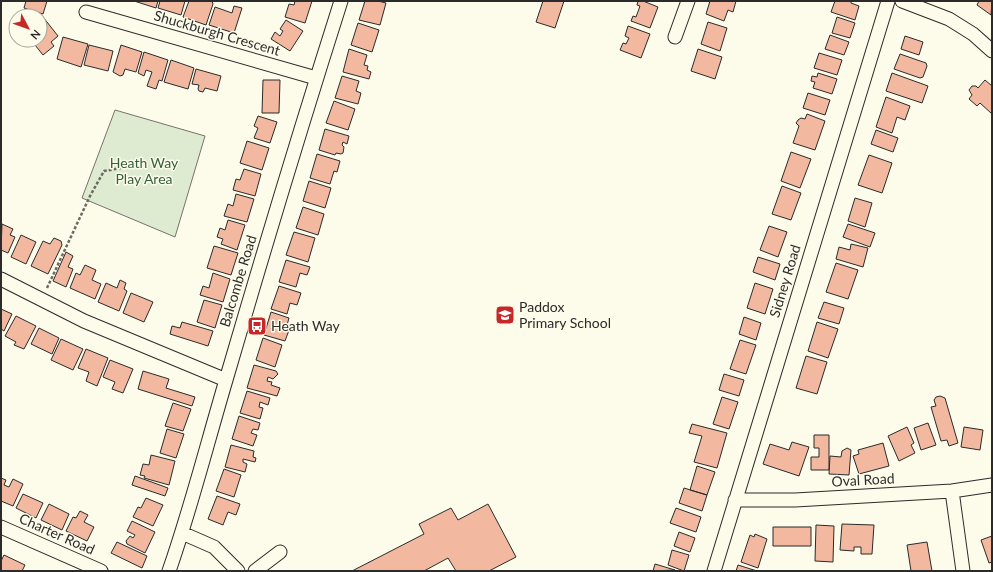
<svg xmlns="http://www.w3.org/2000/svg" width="993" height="572" font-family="Lato,sans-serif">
<rect width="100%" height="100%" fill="#fdfbea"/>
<path fill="#deebd1" stroke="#74746e" d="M115 110 205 136 175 237 82 198Z"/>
<path fill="#f2b8a0" stroke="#2b2b2b" d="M26 1H47L43 14 24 8Z
M134 1H158L156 8Z
M160 1H185L181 15 158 8Z
M189 1H212L213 4 206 25 183 17Z
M295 1H312L305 23 285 17 289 4 294 5Z
M365 1H378L386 3 380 25 359 20Z
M543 1H564L555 28 536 22Z
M638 1H643L658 7 650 28 631 21 633 16 636 17 640 6 637 5Z
M710 1H736L733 12 728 10 724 21 706 14Z
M835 1H851V3L859 6 855 20 831 12Z
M979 1H992L991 15 977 5Z
M234 6 242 8 234 33 209 25 215 7 232 13Z
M43 17 58 36 51 42 54 46 43 55 31 40H40V19Z
M837 17 855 23 850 38 832 33Z
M286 20 303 31 290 51 271 39 275 32 280 36 283 31 280 29Z
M708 22 727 28 720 51 701 44Z
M358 23 379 30 372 52 351 45Z
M628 26 650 34 641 58 620 50 623 43 626 44 629 38 625 36Z
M830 35 849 42 844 55 825 49Z
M905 36 923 42 919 55 901 49Z
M63 37 88 44 81 67 57 59Z
M89 45 113 51 108 71 84 65Z
M121 45 142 52 136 72 125 69 123 75 120 76 113 72Z
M349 49 367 55 364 65 368 66 367 70 371 72 369 79 343 72Z
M698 49 722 57 715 79 691 71Z
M144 52 168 60 162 81 159 80 156 89 147 86 152 72 146 70 144 76 138 73Z
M819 53 842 60 837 75 814 68Z
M900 54 926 63 927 66 923 77 920 78 894 69Z
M171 60 194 68 188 89 164 82Z
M196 69 221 76 217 91 205 88 203 92 199 91 198 89 199 85 192 84Z
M818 73 837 79 832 94 813 88 815 82 811 81 812 76 817 77Z
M892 73 928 86 922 103 886 91Z
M342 76 359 81 356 91 361 93 358 104 335 98Z
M263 80H280L279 113H262Z
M985 80 992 86V114L980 103 977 106 969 99 972 95 969 90 972 86H976L978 88Z
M808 93 830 100 825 115 803 108Z
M886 97 910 106 905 120 897 117 892 133 876 127Z
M334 101 355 109 348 130 326 123Z
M807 114 825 121 815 150 793 143 799 126 796 123 798 120 801 118 805 119Z
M258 116 277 122 270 143 254 138 258 128 254 126Z
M325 129 349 136 347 144 343 142 342 145 344 147 343 153 341 154 336 153 335 155 319 150Z
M876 130 898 138 893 152 871 144Z
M247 141 269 148 262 170 240 163Z
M791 152 811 159 800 188 781 181Z
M317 154 340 161 337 172 334 171 330 184 310 178Z
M869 155 892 163 882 193 858 185Z
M244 169 261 174 255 196 233 190 236 179 240 180Z
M309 181 331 188 325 208 303 201Z
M782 186 801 193 791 220 772 214Z
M236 194 254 199 247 222 224 216 228 204 233 206Z
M855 198 872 203 865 227 848 221Z
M303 207 324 214 318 235 296 228Z
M228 220 245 225 237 250 221 244 223 239 217 237 220 228 225 230Z
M2 224 13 229 10 235 15 237 8 253 1 250Z
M848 224 875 233 870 247 843 237Z
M769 226 787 232 778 257 760 250Z
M294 232 315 238 308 262 286 255Z
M21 235 36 242 26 264 11 257Z
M54 238 61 241 62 245 48 274 31 266 43 241 50 244Z
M851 244 868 248 863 267 836 259 839 247 850 250Z
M214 246 238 253 231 275 207 268Z
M66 252 73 256 68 267 73 269 66 287 53 281Z
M758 257 780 264 775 280 753 272Z
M286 260 310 267 307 275 300 273 296 287 279 282Z
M836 263 858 270 848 299 826 292Z
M85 265 96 270 92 280 101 284 95 299 70 288 76 273 80 275Z
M213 273 230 279 223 302 200 295 203 286 209 288Z
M120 280 126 283 124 289 127 291 119 311 98 302 106 283 117 288Z
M755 283 773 289 765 314 747 308Z
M279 286 301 293 297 305 290 303 287 314 271 309Z
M131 293 153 302 144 322 123 313Z
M204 300 222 305 215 328 197 322Z
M824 302 844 308 839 324 818 318Z
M1 309 12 314 4 331 1 329Z
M271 312 289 318 287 325 284 324 283 328 289 330 285 341 264 335Z
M16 316 36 326 24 349 14 345 16 342 5 336Z
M744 317 761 323 756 340 739 334Z
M182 322 213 331 208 346 170 334 172 326 180 328Z
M817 322 838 329 828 358 808 351Z
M39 328 59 338 52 354 31 344Z
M263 338 282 345 275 367 256 360Z
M61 339 83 349 73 370 51 360Z
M740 340 756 345 746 374 730 369Z
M86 349 108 358 97 386 86 381 89 372 78 368Z
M806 356 827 362 817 394 796 388Z
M110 360 133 369 123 393 112 389 115 382 103 377Z
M254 365 276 371 278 374 273 379 268 377 267 381 272 382 271 385 280 388 277 396 247 388Z
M143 371 169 379 166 388 195 397 192 406 138 389Z
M724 374 744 380 739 396 719 390Z
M247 391 270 398 268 405 260 402 259 407 263 408 260 419 240 413Z
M940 396 945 398 958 443 949 446 947 440 941 441 931 407 936 406 934 400 936 397Z
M722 397 738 402 729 429 713 424Z
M173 403 191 409 183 431 165 426Z
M239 416 260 423 258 430 253 429 251 433 257 435 253 446 232 439Z
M928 423 936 445 921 450 914 428Z
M692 424 727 433 717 468 694 462 702 436 689 433Z
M907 427 914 443 911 445 915 453 899 461 888 436Z
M964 427 983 430 980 450 961 447Z
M167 429 184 434 176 458 160 453Z
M814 435H829V470H811V457H819V448H814Z
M792 442 809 447 799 476 763 464 770 444 789 450Z
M883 443 889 466 859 474 853 456 859 454 858 450Z
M231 445 254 451 253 457 256 458 255 462 243 459V462L247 464 245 472 225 467Z
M847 448 851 450 849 475 829 474 830 456 841 457 842 451Z
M151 455 175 461 169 485 144 478 145 476 140 475 143 464 149 465Z
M697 466 715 472 707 495 690 490Z
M224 469 241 475 234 497 216 491Z
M135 476 168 488 165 496 132 485Z
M1 478 6 480 4 485 9 487 13 479 23 484 13 506 1 501Z
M684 488 707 495 702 511 679 503Z
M23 494 43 503 36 518 16 508Z
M217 496 240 504 236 515 228 512 223 525 208 519Z
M146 498 163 505 153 526 133 517 138 507 141 508Z
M49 504 69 514 62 530 41 520Z
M488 504 516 557 489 571H456L448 558 424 571H352L424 534 419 524 451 508 458 520Z
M676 508 701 517 696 532 670 523Z
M80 511 88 515 84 522 94 527 87 541 66 531 73 517 76 518Z
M132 521 155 532 145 553 127 544 126 541 130 536 133 538 135 535 127 531Z
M842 524 874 525 872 554H861V547H854V551L840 550Z
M816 525 834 526 833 562 815 561Z
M773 527H811V546H773Z
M679 532 695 538 690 552 674 546Z
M755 534 767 539 758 568 741 562 750 535 754 537Z
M992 536V562L989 563 981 540Z
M117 542 147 556 142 568 111 553Z
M927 542 932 571H911L907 545Z
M672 550 689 555 684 571 668 565Z
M4 555 25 565 22 571H1V561Z
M655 564 675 570 653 571Z
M738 565 757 571H736Z"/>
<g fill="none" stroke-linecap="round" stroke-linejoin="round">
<defs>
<path id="street" d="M902 1 949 19 973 34 992 51
M86 12 316 78
M675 37 688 1
M1 279 84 321 226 380
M952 491 963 571
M735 500H795L952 491 992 485
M1 527 101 571
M182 533 214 547 238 571
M169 571C191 508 207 444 226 380 263 253 301 127 341 1
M255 571 280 552
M714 571 888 1"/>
</defs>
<use href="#street" stroke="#2b2b2b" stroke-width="15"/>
<path stroke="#6a6964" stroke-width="2.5" stroke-dasharray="3 2" stroke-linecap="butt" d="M47 288 90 196 104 171 121 168"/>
<use href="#street" stroke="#fdfbea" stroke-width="13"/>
</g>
<defs>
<symbol id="school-square" viewBox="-11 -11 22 22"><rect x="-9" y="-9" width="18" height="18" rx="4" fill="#c62828" stroke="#fdfbea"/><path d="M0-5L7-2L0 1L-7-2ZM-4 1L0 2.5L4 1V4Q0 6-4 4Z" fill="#fff"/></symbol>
<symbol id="bus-square" viewBox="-11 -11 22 22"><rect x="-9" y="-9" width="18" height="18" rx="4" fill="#c62828" stroke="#fdfbea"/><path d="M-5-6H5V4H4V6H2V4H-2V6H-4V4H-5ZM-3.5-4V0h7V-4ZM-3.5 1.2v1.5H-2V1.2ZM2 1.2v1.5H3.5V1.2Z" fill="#fff"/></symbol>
</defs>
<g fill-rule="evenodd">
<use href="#school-square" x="494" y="304" width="22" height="22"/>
<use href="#bus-square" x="246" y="315" width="22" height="22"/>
</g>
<g text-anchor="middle" stroke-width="3" stroke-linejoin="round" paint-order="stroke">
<g font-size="14" fill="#2b2b2b" stroke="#fdfbea">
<text transform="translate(217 33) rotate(16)" y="5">Shuckburgh Crescent</text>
<text transform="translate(238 281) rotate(-73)" y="5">Balcombe Road</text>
<text transform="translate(785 281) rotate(-73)" y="5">Sidney Road</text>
<text transform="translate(863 480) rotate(-3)" y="5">Oval Road</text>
<text transform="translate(57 534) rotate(24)" y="5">Charter Road</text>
</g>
<g font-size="14" fill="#34623c" stroke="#fdfbea">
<text x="144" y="168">Heath Way<tspan x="144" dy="16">Play Area</tspan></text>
</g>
<g font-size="14" fill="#2b2b2b" stroke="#fdfbea" text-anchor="start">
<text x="519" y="312">Paddox<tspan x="519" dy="16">Primary School</tspan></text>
<text x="271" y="331">Heath Way</text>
</g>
</g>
<rect width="993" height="572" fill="none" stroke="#2b2b2b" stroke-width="4"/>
<g transform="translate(28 28) rotate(131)"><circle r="19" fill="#fdfbea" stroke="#a9a89e"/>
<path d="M0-3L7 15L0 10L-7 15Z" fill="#c62828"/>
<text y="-6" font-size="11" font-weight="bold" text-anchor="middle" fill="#2b2b2b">N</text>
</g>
</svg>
